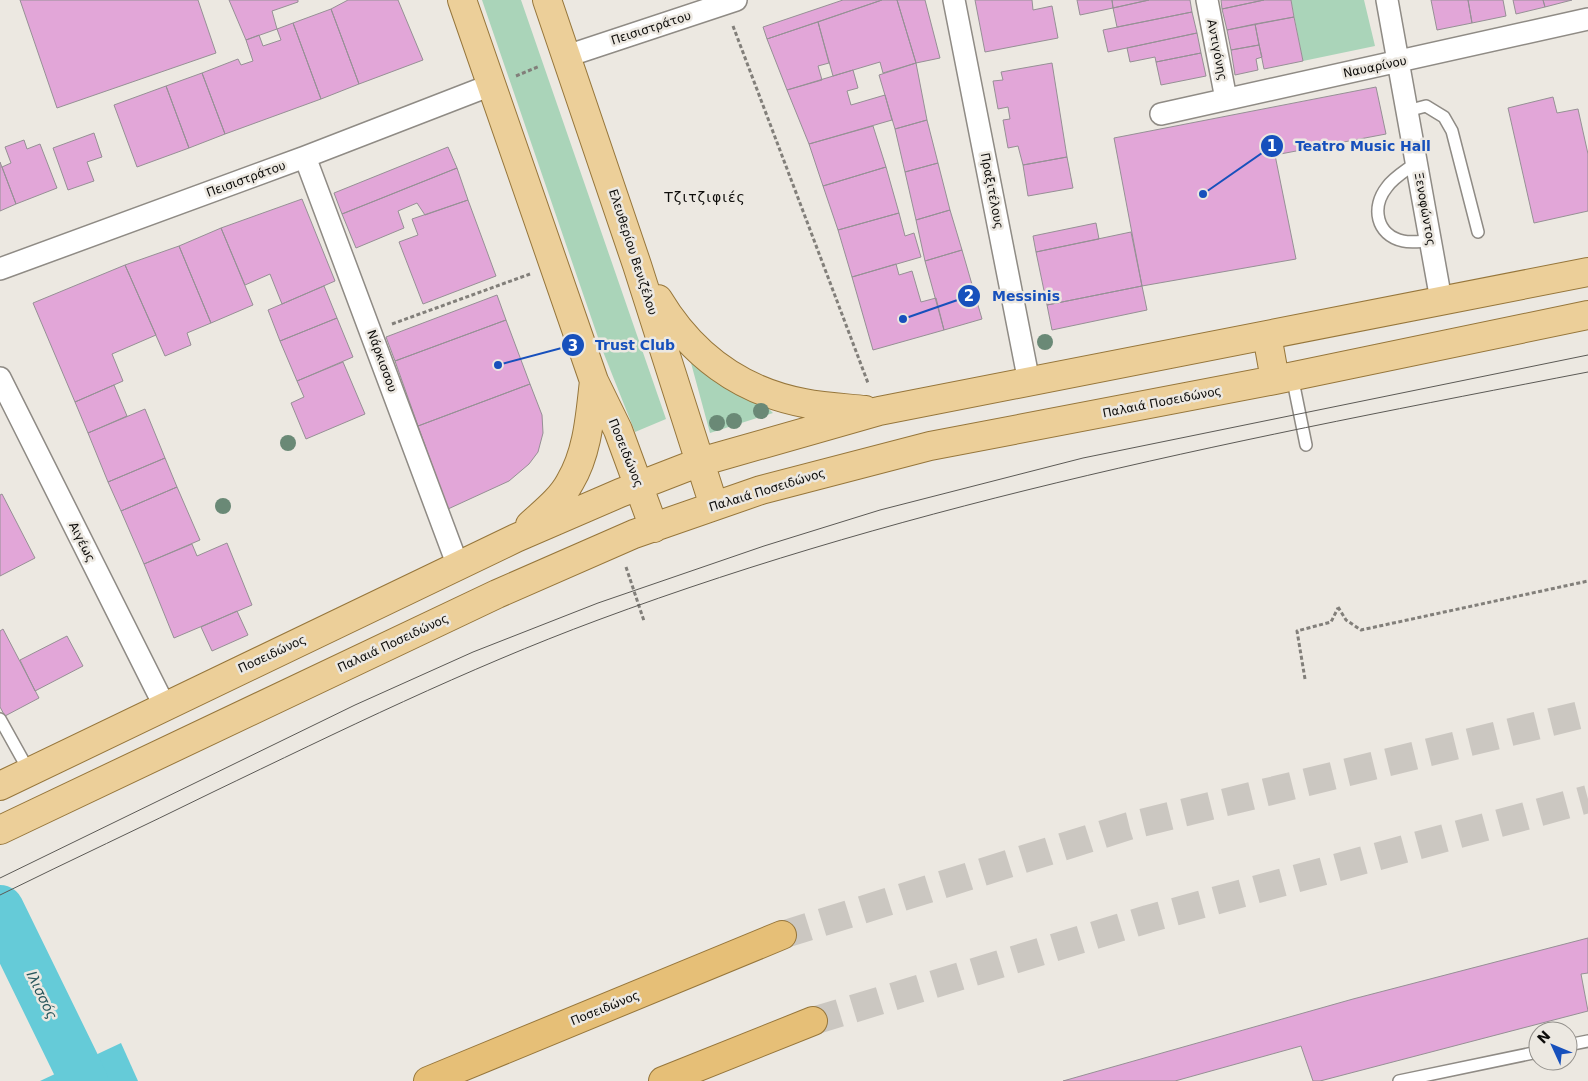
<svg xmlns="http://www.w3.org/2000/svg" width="1588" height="1081" font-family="'DejaVu Sans',sans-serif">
<rect width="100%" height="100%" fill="#ece8e1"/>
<path fill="#aad4b9" d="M482 0H521L666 419 635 432 602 349Z
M1291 0H1364L1375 46 1303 61Z
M691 363 709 376 766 406 773 413 710 433Z"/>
<path fill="#65cbd8" d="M121 1043 138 1081H40Z"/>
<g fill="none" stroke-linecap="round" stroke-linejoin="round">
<path stroke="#65cbd8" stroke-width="48" d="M0 909 84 1081"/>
</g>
<path fill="#e2a6d8" stroke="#969095" d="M20 0H198L216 53 57 108Z
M229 0H298V2L272 11 277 29 246 40Z
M348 0H398L423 60 359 84 331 9Z
M843 0H882L767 39 763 27Z
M882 0H897L916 63 883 73 880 62 833 76 818 22Z
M897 0H925L940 58 916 63Z
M975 0H1032L1033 10 1052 6 1058 38 985 52Z
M1077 0H1112L1113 8 1080 15Z
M1112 0H1149L1113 8Z
M1149 0H1190L1192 12 1117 27 1113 8Z
M1221 0H1264L1222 9Z
M1264 0H1291L1294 17 1227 30 1222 9Z
M1431 0H1468L1472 23 1437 30Z
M1468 0H1503L1506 16 1472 23Z
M1513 0H1543L1545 7 1516 14Z
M1543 0H1572L1545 7Z
M331 9 359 84 321 99 293 23Z
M1192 12 1197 33 1108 52 1103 30Z
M1294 17 1303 61 1264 69 1255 24Z
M818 22 829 63 818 66 822 80 787 90 767 39Z
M293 23 321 99 225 134 202 73 238 59 241 65 253 61 246 40 259 35 263 46 281 40 277 29Z
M1255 24 1259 45 1231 50 1227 30Z
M1197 33 1201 53 1156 62 1155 57 1130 62 1127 48Z
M1259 45 1262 57 1256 59 1258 70 1235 75 1231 50Z
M1201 53 1206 76 1161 85 1156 62Z
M916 63 927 120 895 129 879 75Z
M1052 63 1067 157 1023 165 1018 146 1008 148 1003 120 1010 119 1008 107 998 109 993 81 1003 80 1001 72Z
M853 70 858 88 847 91 851 105 885 95 892 120 809 144 787 90Z
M202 73 225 134 189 148 166 86Z
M166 86 189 148 137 167 114 105Z
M1376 87 1386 134 1275 155 1296 259 1142 286 1114 138Z
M1553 97 1557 113 1578 109 1588 154V211L1534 223 1508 108Z
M927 120 938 163 905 172 895 129Z
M873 126 886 167 823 186 809 144Z
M94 133 102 157 87 162 94 181 68 190 53 148Z
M24 140 27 149 40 144 57 188 16 204 2 167 11 163 5 147Z
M448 147 457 168 342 214 334 193Z
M1067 157 1073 188 1028 196 1023 165Z
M0 162 16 204 0 211Z
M938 163 950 210 916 220 905 172Z
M886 167 899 213 838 230 823 186Z
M457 168 468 200 425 215 417 203 398 211 404 228 356 248 342 214Z
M302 199 335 281 282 304 270 274 245 285 221 228Z
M468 200 496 276 423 304 399 242 418 235 412 219Z
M950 210 962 250 925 261 916 220Z
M899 213 905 236 914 233 921 257 852 277 838 230Z
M1096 223 1099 239 1036 252 1033 236Z
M221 228 253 305 211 323 179 246Z
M1131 232 1142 286 1047 305 1036 252Z
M179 246 211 323 187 333 191 345 165 356 125 265Z
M962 250 982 319 944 330 925 261Z
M896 264 899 275 912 271 921 302 936 298 944 330 873 350 852 277Z
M125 265 156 335 112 354 123 381 75 402 33 303Z
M324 286 337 318 280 341 268 310Z
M1142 286 1147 310 1052 330 1047 305Z
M497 295 506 320 395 361 386 337Z
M337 318 353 357 297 381 280 341Z
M506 320 530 384 418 426 395 361Z
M343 362 365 414 306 439 291 403 304 397 297 381Z
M530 384 542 415 543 433 538 452 529 464 509 481 448 509 418 426Z
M114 385 127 416 88 433 75 402Z
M145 409 165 458 108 482 88 433Z
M165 458 177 487 121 511 108 482Z
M177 487 200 540 144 564 121 511Z
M2 494 35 558 0 576V495Z
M227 543 252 605 174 638 144 564 192 544 197 556Z
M237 611 248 635 212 651 201 627Z
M3 629 39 698 5 716 0 707V631Z
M67 636 83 666 35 691 20 660Z
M1588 938V973L1581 974 1588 1011 1320 1081H1313L1301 1046 1175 1081H1063L1353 999Z"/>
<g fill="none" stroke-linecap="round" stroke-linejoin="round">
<path stroke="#cbc7c1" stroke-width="28" stroke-dasharray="28 14" stroke-linecap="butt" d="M782 935 1129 826 1588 713
M813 1021 1148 919 1588 799"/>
<defs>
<path id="service" d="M1407 111 1426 106 1444 117 1452 131 1478 232
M1417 162C1407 170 1394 177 1387 187 1371 207 1376 235 1403 241 1411 243 1422 241 1431 241
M1292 376 1306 445
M0 719 29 771
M1568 1045 1588 1041
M1399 1081 1538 1052"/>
<path id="minor" d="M954 0 1029 382
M1207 0 1226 99
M1387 0 1441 300
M567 56 736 0
M1161 114 1588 19
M305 157 458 566
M0 269 305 157 491 85
M0 378 164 705"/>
<path id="primary" d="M462 0 594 381 618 430 654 528
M547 0 637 265 714 506
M658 299C691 354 740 391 804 403 824 407 845 408 865 410
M1267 335 1275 380
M530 525C544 512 561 499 570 482 588 452 590 415 594 381
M0 786 516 538 620 493 700 462 879 411 1588 272
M0 830 497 594 634 534 761 490 930 446 1275 380 1588 315"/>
<path id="trunk" d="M428 1081 782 935
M663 1081 813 1021"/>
</defs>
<use href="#service" stroke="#8f8b85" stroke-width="14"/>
<use href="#minor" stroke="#8f8b85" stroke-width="24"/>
<use href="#primary" stroke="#96763b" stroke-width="30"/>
<use href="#trunk" stroke="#96763b" stroke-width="30"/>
<path stroke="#827f7a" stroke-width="3" stroke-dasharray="4 2.5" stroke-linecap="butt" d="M733 26 868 383
M516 76 540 66
M392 324 530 274
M626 567 644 621
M1338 607 1346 620 1361 630 1588 581
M1305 679 1297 631 1331 622 1338 608"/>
<use href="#service" stroke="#fff" stroke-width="11"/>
<use href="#minor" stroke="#fff" stroke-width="21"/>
<use href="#primary" stroke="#eccf99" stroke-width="28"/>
<use href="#trunk" stroke="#e6bf77" stroke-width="28"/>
<path stroke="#5c5a56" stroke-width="1" d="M0 878 355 705 473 652 598 603 764 546 880 510 1083 458 1588 355
M0 895C71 860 142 827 213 792 340 731 466 669 598 620 921 500 1251 437 1588 372"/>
</g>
<g fill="#6a8976">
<circle cx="1045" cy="342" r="8"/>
<circle cx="761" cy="411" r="8"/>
<circle cx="734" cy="421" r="8"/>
<circle cx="717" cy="423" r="8"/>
<circle cx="288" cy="443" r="8"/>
<circle cx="223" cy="506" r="8"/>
</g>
<g text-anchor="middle" stroke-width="5" stroke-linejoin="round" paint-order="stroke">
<g font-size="12" fill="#0d0c0a" stroke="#ece8e1">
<text transform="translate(651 28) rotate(-18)" y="4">Πεισιστράτου</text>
<text transform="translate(1217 50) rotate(79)" y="4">Αντιγόνης</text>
<text transform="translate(1375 67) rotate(-12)" y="4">Ναυαρίνου</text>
<text transform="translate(246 179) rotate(-20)" y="4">Πεισιστράτου</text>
<text transform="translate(992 191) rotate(79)" y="4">Πραξιτέλους</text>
<text transform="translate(1425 209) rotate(80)" y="4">Ξενοφώντος</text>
<text transform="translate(633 252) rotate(72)" y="4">Ελευθερίου Βενιζέλου</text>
<text transform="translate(382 361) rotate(70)" y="4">Νάρκισσου</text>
<text transform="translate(1162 402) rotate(-11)" y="4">Παλαιά Ποσειδώνος</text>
<text transform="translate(626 453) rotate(68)" y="4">Ποσειδώνος</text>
<text transform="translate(767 490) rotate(-17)" y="4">Παλαιά Ποσειδώνος</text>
<text transform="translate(82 542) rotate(63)" y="4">Αιγέως</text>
<text transform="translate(393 643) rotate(-25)" y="4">Παλαιά Ποσειδώνος</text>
<text transform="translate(272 654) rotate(-25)" y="4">Ποσειδώνος</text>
<text transform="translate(605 1008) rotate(-22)" y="4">Ποσειδώνος</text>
</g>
<g font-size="14" letter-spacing="1" fill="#0d0c0a" stroke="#ece8e1">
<text x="705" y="202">Τζιτζιφιές</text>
</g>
<g font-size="14" font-style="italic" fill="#29575c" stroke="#ece8e1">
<text transform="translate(42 995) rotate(64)" y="5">Ιλισσός</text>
</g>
</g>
<path fill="none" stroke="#1750bc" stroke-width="2" d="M1203 194L1272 146M903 319L969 296M498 365L573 345"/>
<g fill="#1750bc" stroke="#ece8e1" stroke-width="2">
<circle cx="1203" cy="194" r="5"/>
<circle cx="903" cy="319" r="5"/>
<circle cx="498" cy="365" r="5"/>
<circle cx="1272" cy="146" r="12"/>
<circle cx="969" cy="296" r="12"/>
<circle cx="573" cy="345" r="12"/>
</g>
<g font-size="15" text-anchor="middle" font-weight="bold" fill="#fff">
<text x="1272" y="151">1</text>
<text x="969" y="301">2</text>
<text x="573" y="351">3</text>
</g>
<g font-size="14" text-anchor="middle" font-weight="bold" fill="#1750bc" stroke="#ece8e1" stroke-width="5" stroke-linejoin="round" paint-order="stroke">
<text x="1363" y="151">Teatro Music Hall</text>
<text x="1026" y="301">Messinis</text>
<text x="635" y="350">Trust Club</text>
</g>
<g transform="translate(1553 1046) rotate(314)"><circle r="24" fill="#ece8e1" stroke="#93908b"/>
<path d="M0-4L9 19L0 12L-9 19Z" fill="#1750bc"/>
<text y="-8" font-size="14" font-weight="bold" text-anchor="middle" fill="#0d0c0a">N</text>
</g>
</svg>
